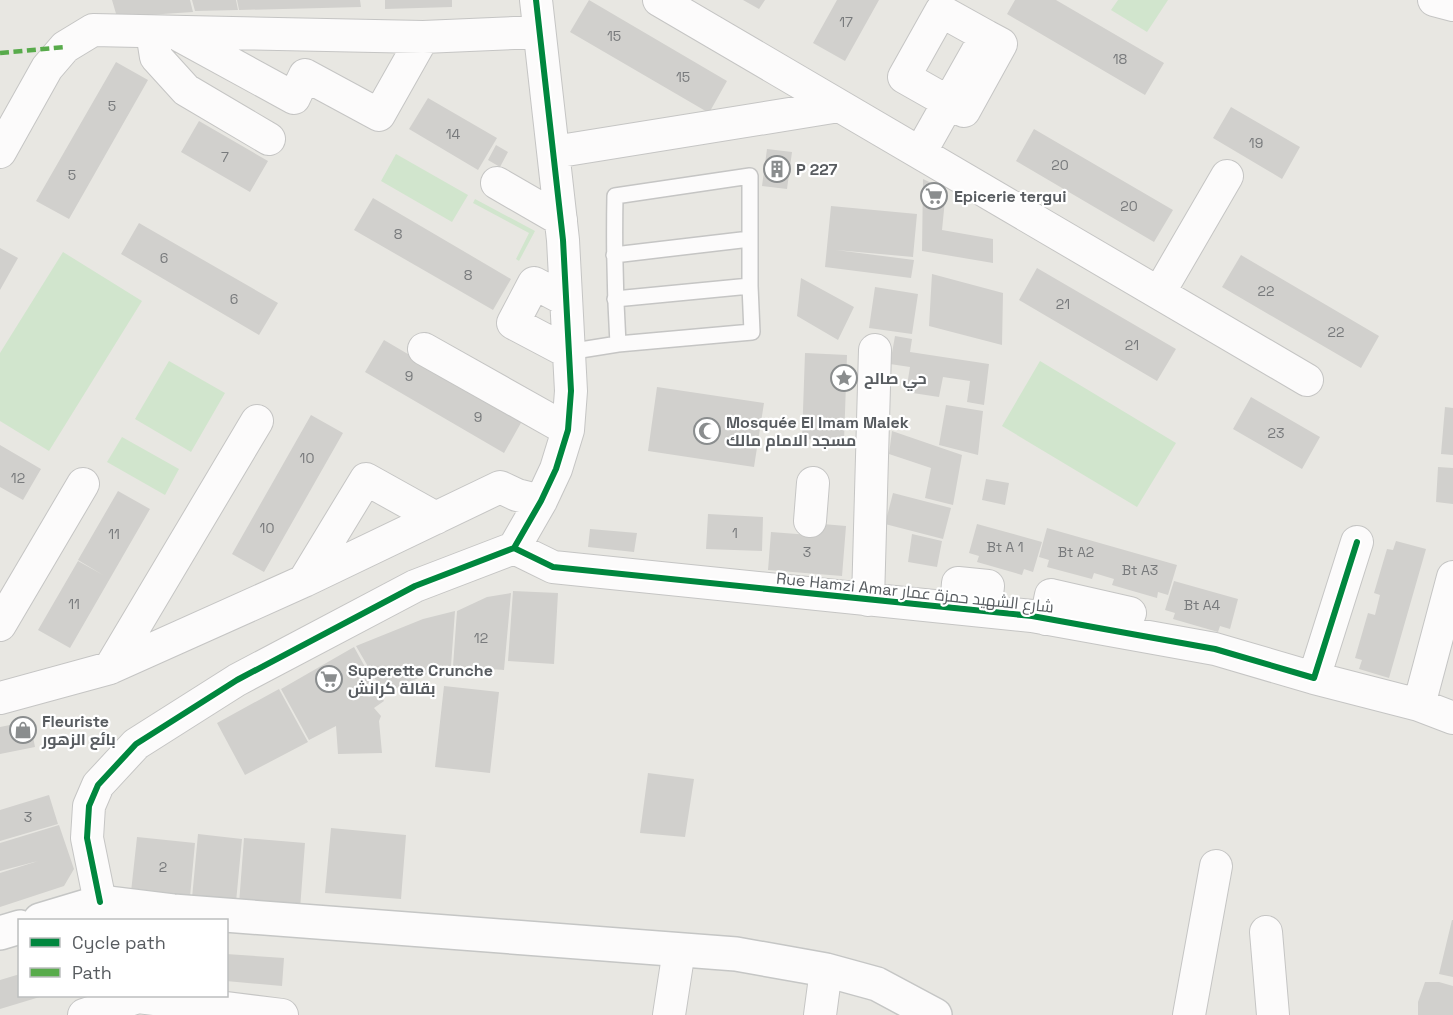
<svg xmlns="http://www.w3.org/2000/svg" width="1453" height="1015" font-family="'Space Grotesk',Cairo,sans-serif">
<rect width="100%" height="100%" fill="#e8e7e2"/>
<path fill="#d1e5cd" d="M1118 0H1168L1147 32 1111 10Z
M396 154 468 195 452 222 381 181Z
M475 199 535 231 519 261 516 259 529 233 473 203Z
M63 252 142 301 49 451 0 421V353Z
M169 361 225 393 191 452 135 419Z
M1040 361 1176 443 1137 507 1002 426Z
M122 437 179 469 165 495 107 462Z"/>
<path fill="#d1d0cd" d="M112 0H190L193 12 117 17Z
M192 0H236L238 10 195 11Z
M237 0H360L361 7 239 10Z
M385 0H452V7L385 9Z
M589 0 727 81 709 113 570 32Z
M743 0H765L759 9Z
M837 0H879L845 61 813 43Z
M1015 0H1056L1164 63 1145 95 1007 14Z
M116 62 148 80 69 219 36 201Z
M428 98 497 138 478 170 409 129Z
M1231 107 1300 147 1282 179 1213 138Z
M199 121 268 161 250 192 181 152Z
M1034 129 1173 210 1154 242 1016 161Z
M496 145 508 152 500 167 488 160Z
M767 149 792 152 787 189 762 186Z
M923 179 946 190 942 230 993 239V263L922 251Z
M373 198 511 279 493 310 354 230Z
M831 206 917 214 913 257 836 250 914 260 911 278 825 267Z
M139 223 278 303 259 335 121 254Z
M0 248 18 258 0 290Z
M1241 255 1379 336 1361 368 1222 287Z
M1037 268 1176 349 1157 381 1019 300Z
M932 274 1003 293 1002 345 929 326Z
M801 278 854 307 838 340 797 316Z
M875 287 918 294 912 334 869 328Z
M895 336 912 339 910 352 989 364 984 405 967 402 970 381 943 377 939 397 906 392 910 367 890 364Z
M384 340 522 421 504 453 365 372Z
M805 353 847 355 844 441 802 439Z
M657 387 764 403 754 467 648 451Z
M1251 397 1320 437 1302 469 1233 429Z
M946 405 983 411 978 455 939 445Z
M1445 407 1453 408V455L1441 454Z
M311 415 343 433 264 572 232 554Z
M892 431 962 455 953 505 925 498 931 468 889 454Z
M0 445 41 469 23 500 0 487Z
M1438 467 1453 468V504L1436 502Z
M986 479 1009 483 1005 505 982 500Z
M118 491 150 509 70 648 38 630 78 561 103 575 78 560Z
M893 493 951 508 943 539 885 524Z
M708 514 763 517 762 551 706 549Z
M811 523 846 526 842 576 768 570 771 532 810 535Z
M977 524 1042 542 1033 572 1024 569 1022 575 977 562 979 556 969 553Z
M1047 528 1177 565 1168 595 1158 592 1157 598 1112 585 1114 579 1094 573 1092 579 1047 567 1049 560 1039 557Z
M590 529 637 533 634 552 588 547Z
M912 534 942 541 937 567 908 562Z
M1396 541 1426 549 1389 678 1359 669 1362 660 1355 658 1368 613 1375 615 1380 595 1374 593 1387 549 1393 550Z
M1174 581 1238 599 1230 629 1220 626 1218 632 1173 619 1175 613 1165 610Z
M513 591 558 593 554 664 508 661Z
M511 593 504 670 453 666 457 611 487 597Z
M455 611 451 666 431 672 384 694 356 646 423 619Z
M354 647 384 701 374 708 381 716 379 721 382 753 338 754 336 726 309 740 281 689Z
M444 686 499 692 490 773 435 767Z
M279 689 308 742 245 775 217 723Z
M30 721 35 747 0 754V727Z
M648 773 694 779 685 837 640 833Z
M49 795 58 824 0 841V810Z
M59 825 74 869 64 886 0 907V873L38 861 0 871V843Z
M331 828 406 835 401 899 325 893Z
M198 834 242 839 236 902 192 898Z
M137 837 195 843 190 897 131 892Z
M244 838 305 843 300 909 239 904Z
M1452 920H1453V977L1439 974Z
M226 954 284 958 282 986 226 981Z
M20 974V996H43L0 1009V980Z
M1425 982H1439L1453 986V1015H1418V1002Z"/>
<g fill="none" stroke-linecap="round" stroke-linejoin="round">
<defs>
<path id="lane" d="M615 299 750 286V239
M618 344 752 332 750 286
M568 352 618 344C615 295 614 245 615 196L750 176V239L614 255"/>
<path id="street" d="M659 0 1307 380
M1434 0 1453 5
M152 32 156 57 186 90 269 139
M177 34 294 98 305 75 379 115 423 37
M0 152 47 68 65 47 93 30 423 37 539 32
M554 152 839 106
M920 153 986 36 1001 44 964 111 904 77 941 11 986 36
M497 183 561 220
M1159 293 1227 176
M566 300 534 283 513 323 568 352
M424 349 568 430
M810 521 813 483
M514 548 553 567 1032 616 1215 649 1314 678 1357 542
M304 581 366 479 436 518
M868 600 875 350
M956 608 958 583 988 586 985 611
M1046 619 1051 595 1130 613
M0 625 83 484
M110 668 257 421
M1314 678 1419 705 1453 718
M0 698 110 668 304 581 500 487 517 495 541 501
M1419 705 1453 577
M100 902 87 838 89 806 98 785 136 744 237 680 415 586 514 548 541 501 556 469 568 430 571 391 563 240 536 0
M1266 932 1273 1015
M84 1015 138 997 282 1015
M669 1015 679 950
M820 1015 826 970
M1189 1015 1216 866"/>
<path id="secondary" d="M40 920 100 902 173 911 736 954 826 970 877 984 935 1015
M0 933 20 927"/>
</defs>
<use href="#lane" stroke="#c5c5c4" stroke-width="18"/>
<use href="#street" stroke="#c5c5c4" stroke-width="34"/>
<use href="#secondary" stroke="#c5c6c5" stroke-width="36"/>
<use href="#lane" stroke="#fcfbfb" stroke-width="15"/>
<use href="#street" stroke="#fcfbfb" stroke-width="32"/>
<use href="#secondary" stroke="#fcfbfb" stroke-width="33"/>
<path stroke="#58ab4b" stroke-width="4.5" stroke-dasharray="9 4.5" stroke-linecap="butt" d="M0 53 65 47"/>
<defs>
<path id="cycleway" d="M514 548 553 567 1032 616 1215 649 1314 678 1357 542
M100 902 87 838 89 806 98 785 136 744 237 680 415 586 514 548 541 501 556 469 568 430 571 391 563 240 536 0"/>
</defs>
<use href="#cycleway" stroke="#fff" stroke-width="10"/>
<use href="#cycleway" stroke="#00873e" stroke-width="6"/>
</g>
<defs>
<symbol id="building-ring" viewBox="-11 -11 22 22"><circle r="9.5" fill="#fff" stroke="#8a8d8e" stroke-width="1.5"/><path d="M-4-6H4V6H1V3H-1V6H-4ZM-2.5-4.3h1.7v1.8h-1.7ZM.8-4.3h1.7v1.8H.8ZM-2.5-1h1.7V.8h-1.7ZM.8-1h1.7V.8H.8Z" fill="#8a8d8e"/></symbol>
<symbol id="supermarket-ring" viewBox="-11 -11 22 22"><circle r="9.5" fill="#fff" stroke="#8a8d8e" stroke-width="1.5"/><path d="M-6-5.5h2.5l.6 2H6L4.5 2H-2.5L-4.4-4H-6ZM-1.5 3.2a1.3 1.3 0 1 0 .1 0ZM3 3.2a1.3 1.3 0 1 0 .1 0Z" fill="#8a8d8e"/></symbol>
<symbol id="sight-ring" viewBox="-11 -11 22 22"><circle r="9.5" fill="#fff" stroke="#8a8d8e" stroke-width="1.5"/><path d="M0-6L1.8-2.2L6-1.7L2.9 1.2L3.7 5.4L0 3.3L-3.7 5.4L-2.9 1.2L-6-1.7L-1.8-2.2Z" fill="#8a8d8e"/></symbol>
<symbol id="mosque-ring" viewBox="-11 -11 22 22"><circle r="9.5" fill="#fff" stroke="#8a8d8e" stroke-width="1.5"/><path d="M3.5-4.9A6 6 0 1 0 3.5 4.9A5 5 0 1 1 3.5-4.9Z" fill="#8a8d8e"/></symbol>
<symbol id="shop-ring" viewBox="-11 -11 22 22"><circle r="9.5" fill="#fff" stroke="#8a8d8e" stroke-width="1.5"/><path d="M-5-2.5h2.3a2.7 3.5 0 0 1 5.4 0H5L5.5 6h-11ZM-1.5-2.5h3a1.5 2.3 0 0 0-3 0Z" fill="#8a8d8e"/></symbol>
</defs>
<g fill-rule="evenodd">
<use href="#building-ring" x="762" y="154" width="30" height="30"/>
<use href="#supermarket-ring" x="919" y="181" width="30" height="30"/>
<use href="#sight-ring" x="829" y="363" width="30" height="30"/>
<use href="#mosque-ring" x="692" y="416" width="30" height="30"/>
<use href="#supermarket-ring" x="314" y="664" width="30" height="30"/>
<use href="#shop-ring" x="8" y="715" width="30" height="30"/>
</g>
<g text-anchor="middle" stroke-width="4.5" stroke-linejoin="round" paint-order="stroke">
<g font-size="14" fill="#787a7c">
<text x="846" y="27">17</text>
<text x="614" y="41">15</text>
<text x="1120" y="64">18</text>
<text x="683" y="82">15</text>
<text x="112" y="111">5</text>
<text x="453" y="139">14</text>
<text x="1256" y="148">19</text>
<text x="225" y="162">7</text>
<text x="1060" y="170">20</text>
<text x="72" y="180">5</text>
<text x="1129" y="211">20</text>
<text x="398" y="239">8</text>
<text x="164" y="263">6</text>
<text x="468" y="280">8</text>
<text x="1266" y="296">22</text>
<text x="234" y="304">6</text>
<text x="1063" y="309">21</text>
<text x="1336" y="337">22</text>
<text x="1132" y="350">21</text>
<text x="409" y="381">9</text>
<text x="478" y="422">9</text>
<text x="1276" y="438">23</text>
<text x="307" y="463">10</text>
<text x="18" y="483">12</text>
<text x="267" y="533">10</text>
<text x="735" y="538">1</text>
<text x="114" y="539">11</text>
<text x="1005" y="552">Bt A 1</text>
<text x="807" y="557">3</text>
<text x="1076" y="557">Bt A2</text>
<text x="1140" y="575">Bt A3</text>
<text x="74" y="609">11</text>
<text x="1202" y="610">Bt A4</text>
<text x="481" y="643">12</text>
<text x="28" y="822">3</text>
<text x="163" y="872">2</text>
</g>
<g font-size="16" font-weight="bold" fill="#585c60" stroke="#fff" text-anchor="start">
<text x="796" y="175">P 227</text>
<text x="954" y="202">Epicerie tergui</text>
<text x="864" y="384">حي صالح</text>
<text x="726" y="428">Mosquée El Imam Malek<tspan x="726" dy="18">مسجد الامام مالك</tspan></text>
<text x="348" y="676">Superette Crunche<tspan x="348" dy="18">بقالة كرانش</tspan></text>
<text x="42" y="727">Fleuriste<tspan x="42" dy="18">بائع الزهور</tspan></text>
</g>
<g font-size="16" fill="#585c60" stroke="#fff">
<text transform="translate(915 592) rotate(6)" y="6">Rue Hamzi Amar شارع الشهيد حمزة عمار</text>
</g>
</g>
<rect x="18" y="919" width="210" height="78" fill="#ffffff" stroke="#bcbebf" stroke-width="1.5"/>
<rect x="30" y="938" width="30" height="9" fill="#00873e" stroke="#bcbebf" stroke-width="1.5"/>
<text x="72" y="949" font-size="18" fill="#585c60">Cycle path</text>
<rect x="30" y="968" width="30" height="9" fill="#58ab4b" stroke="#bcbebf" stroke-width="1.5"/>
<text x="72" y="979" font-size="18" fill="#585c60">Path</text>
</svg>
